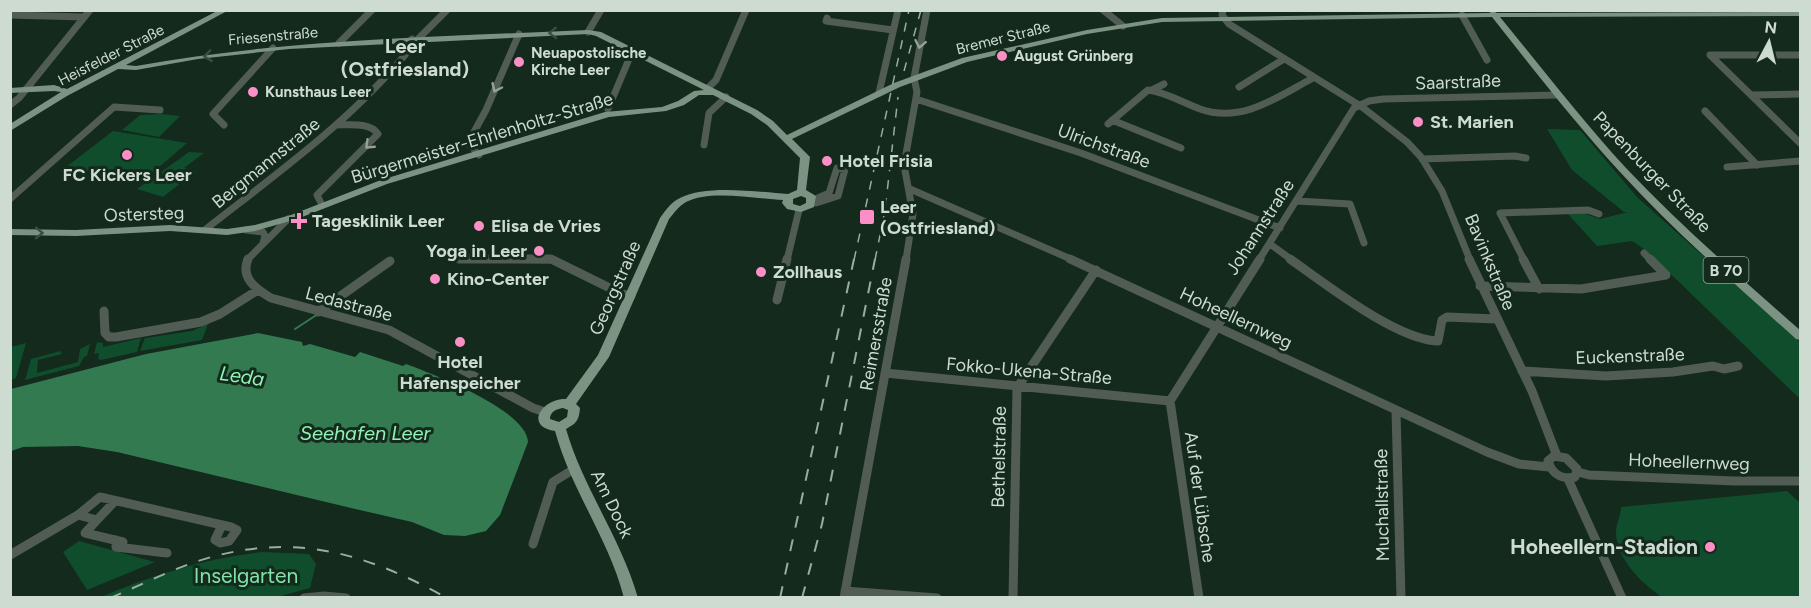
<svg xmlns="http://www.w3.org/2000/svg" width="1811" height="608" font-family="Figtree,sans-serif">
<rect width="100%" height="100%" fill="#132a1c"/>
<path fill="#0f4d2d" d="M161 114 180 116 159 137 122 130 140 115Z
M1547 129 1580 130 1638 198 1800 342V399L1647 251 1632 241 1597 246 1568 214 1583 213 1600 219 1628 212H1624L1572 170Z
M113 131 187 143 143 181 66 167Z
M189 152 204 153 184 168 196 171 163 197 137 189Z
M208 324 202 340 140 351 145 338 192 331Z
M141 338 137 352 101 360 98 359 99 353 94 354 97 342 103 343V347Z
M26 343 16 378 11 380V347Z
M90 344 87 356 84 357 79 366 25 380 31 359 60 351 62 354 38 360 37 373 78 362 80 349Z
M1787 491 1800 503V597H1662C1641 583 1615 558 1616 530 1617 522 1621 515 1621 507Z
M79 541 155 562 87 590 63 552Z
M262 552 309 554 316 564 310 588 274 598 101 597C153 575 205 558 262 552Z"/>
<path fill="#337a51" d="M258 333 302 342 303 346 310 344 355 357 360 352 403 366 406 364C433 374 527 410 528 442L500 515 486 531 465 536 444 535 412 522 351 508 117 452 78 446 23 447 11 451V389L146 354Z"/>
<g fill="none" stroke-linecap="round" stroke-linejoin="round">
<path stroke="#337a51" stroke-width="2" d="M295 329 318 314"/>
<path stroke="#515c54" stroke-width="7" d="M1103 10 1123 26
M1223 10 1222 15 1229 24 1362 107 1407 142 1421 157 1442 191 1470 260
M10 15 84 17
M1462 15 1487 60
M827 18 826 21 893 30
M588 32 601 10
M418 39 447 10
M339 43 372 10
M1800 55H1710L1800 143
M1239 87 1284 59
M707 89 716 80 746 10
M1152 90 1164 84
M879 93 898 10
M1751 95 1800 94
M916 99 1081 153 1280 228
M10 105 19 98 90 10
M608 109 632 52
M1705 111 1757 165
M1112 120 1181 148
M1108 124 1148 90C1166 92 1183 103 1200 109 1242 124 1277 97 1313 78
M224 125 213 114 273 48
M704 145 709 113 726 97
M479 155 468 143 486 110 519 34
M1422 159 1515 156 1526 158
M1727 167 1800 161
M910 189 1073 260
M10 199 114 107 160 110
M1297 201 1350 204 1364 243
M816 203 838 196 845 169 837 168 829 193 818 198
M322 205 317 195 378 134C370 122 350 125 337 125
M206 229C280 171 355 118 414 44L412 39
M246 230 263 232 265 236 263 243
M1270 244 1292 260
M1644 253 1651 260
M459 259 553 260
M247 260 288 219
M787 260 799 210
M906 260 913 214 904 165 917 92 914 78 927 10
M1259 260 1354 108 1369 101 1383 99 1558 95
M1524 260 1500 213 1588 210 1599 214"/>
<path stroke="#515c54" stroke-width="9" d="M248 259C240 278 256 289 271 298L389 330 533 408 545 412
M459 259H551L622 294 631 296
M1070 259 1487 452 1519 464 1549 467
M1290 259C1326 284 1395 339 1438 341L1442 320 1447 317 1496 319
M1469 259 1532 391 1557 456
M1523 259 1539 289
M1480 286 1581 289 1666 275 1650 259
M777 300 787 259
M104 311 105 333 109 337H116L201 322 220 314 258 290
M318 312 390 261
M1522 371 1606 376 1673 372 1713 366 1724 369 1738 366
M885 373 1170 401
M1170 401 1260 259
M1170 401 1199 598
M1396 411 1401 598
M1554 456 1566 458 1577 469 1575 477C1562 480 1552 474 1548 461Z
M1578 472 1589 475 1734 481H1800
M1568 479 1622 598
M78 515 97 520 115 501
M97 520 85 533 123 542
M116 540V547L167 553
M533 544 553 482 574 469
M10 555 78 515 100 497 231 527 237 530 229 541 220 543 215 540 222 525
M845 591 937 598
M304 598 324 596 346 598
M844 598 906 259
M1013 598 1017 388 1096 270"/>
<path fill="#7c9383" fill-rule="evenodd" d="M219 10H229L126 65 136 66C285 39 437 37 588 30L601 32 757 110 773 121 787 135 894 83 962 58 1087 30 1162 18 1489 13 1493 11 1497 13 1800 12V16L1500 17C1542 68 1582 120 1626 168 1681 226 1741 278 1800 330V340L1796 339C1736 285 1675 232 1620 172 1575 123 1534 70 1492 17L1162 22 1087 34 967 62 900 87 792 139 810 157 806 190 816 196 814 207 801 212 787 209 782 203 783 200C756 199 710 189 686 202 679 206 674 213 669 219L609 357 576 404 580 408C579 420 577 423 566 429 583 488 621 538 638 598H624C609 539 571 490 555 431 523 426 543 398 566 399L598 355 660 218C666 210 671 202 680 198 706 184 758 192 788 194L797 190 800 158 767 125 751 114 713 95H699L684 105 666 111 609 117 387 184 297 219 255 231 227 235 170 231 76 236 10 235V229L76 230 170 225 227 229 255 225 291 215 381 180 605 112 662 107 678 101 694 91 704 90 596 36 588 34 289 49 198 59 136 70 118 69 67 96 10 131V124L61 92 54 91 10 93V88L54 85 67 89ZM801 196 806 198V203L800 206 793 204V199ZM563 408 568 410 567 417 559 422 550 419C550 412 556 409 563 408Z"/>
<path stroke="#9baca0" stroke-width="1.5" stroke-dasharray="9 9" stroke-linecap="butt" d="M904 71 921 10
M854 260 909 10
M875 260 885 210 898 97"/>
<path stroke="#9baca0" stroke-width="2" stroke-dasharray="12 12" stroke-linecap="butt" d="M110 598C139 586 168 571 198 561 292 531 364 552 447 598
M780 598 854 259
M802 598 822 524 875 259"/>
</g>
<defs><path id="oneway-chevron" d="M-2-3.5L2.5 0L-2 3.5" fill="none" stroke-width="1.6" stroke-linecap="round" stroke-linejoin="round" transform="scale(1.5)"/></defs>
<g stroke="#384f40">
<use href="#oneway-chevron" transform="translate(553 33) rotate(178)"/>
<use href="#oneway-chevron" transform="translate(208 56) rotate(173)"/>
<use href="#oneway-chevron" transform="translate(39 233) rotate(1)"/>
</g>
<g stroke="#95a299">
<use href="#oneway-chevron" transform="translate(920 44) rotate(101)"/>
<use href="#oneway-chevron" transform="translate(496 88) rotate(115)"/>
<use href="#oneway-chevron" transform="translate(369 145) rotate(136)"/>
</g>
<g fill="#fb8fc6" stroke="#132a1c" stroke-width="2">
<circle cx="1002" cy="56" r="6"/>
<circle cx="519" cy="62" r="6"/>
<circle cx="253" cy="92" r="6"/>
<circle cx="1418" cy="122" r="6"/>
<circle cx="127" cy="155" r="6"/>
<circle cx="827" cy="161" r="6"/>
<rect x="859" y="209" width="16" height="16" rx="3"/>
<path d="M296 212h6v6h6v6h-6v6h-6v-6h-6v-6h6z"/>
<circle cx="479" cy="226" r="6"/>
<circle cx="539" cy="251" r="6"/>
<circle cx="761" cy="272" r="6"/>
<circle cx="435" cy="279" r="6"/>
<circle cx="460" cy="342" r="6"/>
<circle cx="1710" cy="547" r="6"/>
</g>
<g text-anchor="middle" stroke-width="6" stroke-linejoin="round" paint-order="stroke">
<g font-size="15" fill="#cddbd1" stroke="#132a1c">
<text transform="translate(273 36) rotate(-5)" y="5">Friesenstraße</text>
<text transform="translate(1003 38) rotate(-14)" y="5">Bremer Straße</text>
<text transform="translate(111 55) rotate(-27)" y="5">Heisfelder Straße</text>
</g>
<g font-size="15" font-weight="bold" fill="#cddbd1" stroke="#132a1c" text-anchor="start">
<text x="531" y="58">Neuapostolische<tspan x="531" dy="17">Kirche Leer</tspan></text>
<text x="1014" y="61">August Grünberg</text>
<text x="265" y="97">Kunsthaus Leer</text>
</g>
<rect fill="#132a1c" stroke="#95a69b" stroke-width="1.5" x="1703.5" y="257" width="45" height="26" rx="4.5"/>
<g font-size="16" font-weight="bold" fill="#cddbd1">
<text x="1726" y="276">B 70</text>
</g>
<g font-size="18" fill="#cddbd1" stroke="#132a1c">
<text transform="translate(1458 82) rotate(-2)" y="6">Saarstraße</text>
<text transform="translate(482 138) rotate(-17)" y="6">Bürgermeister-Ehrlenholtz-Straße</text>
<text transform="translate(1104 146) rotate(20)" y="6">Ulrichstraße</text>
<text transform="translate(266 163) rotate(-39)" y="6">Bergmannstraße</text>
<text transform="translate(1652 172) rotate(46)" y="6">Papenburger Straße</text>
<text transform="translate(144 214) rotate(-2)" y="6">Ostersteg</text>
<text transform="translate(1260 227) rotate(-57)" y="6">Johannstraße</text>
<text transform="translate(1490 262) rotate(67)" y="6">Bavinkstraße</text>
<text transform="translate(615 288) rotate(-66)" y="6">Georgstraße</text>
<text transform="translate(349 304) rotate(15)" y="6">Ledastraße</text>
<text transform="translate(1236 318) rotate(25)" y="6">Hoheellernweg</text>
<text transform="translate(876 334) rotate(-80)" y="6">Reimersstraße</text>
<text transform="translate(1630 356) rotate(-2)" y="6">Euckenstraße</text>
<text transform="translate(1029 371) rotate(5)" y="6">Fokko-Ukena-Straße</text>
<text transform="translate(999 457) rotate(-89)" y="6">Bethelstraße</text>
<text transform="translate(1689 462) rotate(2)" y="6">Hoheellernweg</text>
<text transform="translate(1200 497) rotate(82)" y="6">Auf der Lübsche</text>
<text transform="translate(612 504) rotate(64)" y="6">Am Dock</text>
<text transform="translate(1382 505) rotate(-91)" y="6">Muchallstraße</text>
</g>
<g font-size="18" font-weight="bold" fill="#cddbd1" stroke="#132a1c" text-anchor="start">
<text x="1430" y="128">St. Marien</text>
<text x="839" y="167">Hotel Frisia</text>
<text x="127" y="181" text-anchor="middle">FC Kickers Leer</text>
<text x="880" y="213">Leer<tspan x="880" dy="21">(Ostfriesland)</tspan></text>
<text x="312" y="227">Tagesklinik Leer</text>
<text x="491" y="232">Elisa de Vries</text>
<text x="527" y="257" text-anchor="end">Yoga in Leer</text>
<text x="773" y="278">Zollhaus</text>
<text x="447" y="285">Kino-Center</text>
<text x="460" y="368" text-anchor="middle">Hotel<tspan x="460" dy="21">Hafenspeicher</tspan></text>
</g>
<g font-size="20" font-weight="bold" fill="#cddbd1" stroke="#132a1c">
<text x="405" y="53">Leer<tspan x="405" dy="23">(Ostfriesland)</tspan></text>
</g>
<g font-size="20" font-style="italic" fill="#91f3b6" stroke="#132a1c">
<text transform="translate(242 376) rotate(8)" y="7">Leda</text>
<text x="365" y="440">Seehafen Leer</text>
</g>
<g font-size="21" font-weight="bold" fill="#cddbd1" stroke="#132a1c" text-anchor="end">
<text x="1698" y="554">Hoheellern-Stadion</text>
</g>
<g font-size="21" fill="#81e2a7" stroke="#132a1c">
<text x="246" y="583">Inselgarten</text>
</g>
</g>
<rect width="1811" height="608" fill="none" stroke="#cddbd1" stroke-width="24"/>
<g transform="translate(1769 42) rotate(7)" stroke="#132a1c" stroke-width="4.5" paint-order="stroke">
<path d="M0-4.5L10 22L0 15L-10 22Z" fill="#cddbd1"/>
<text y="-9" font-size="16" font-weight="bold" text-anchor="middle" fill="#cddbd1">N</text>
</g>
</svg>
